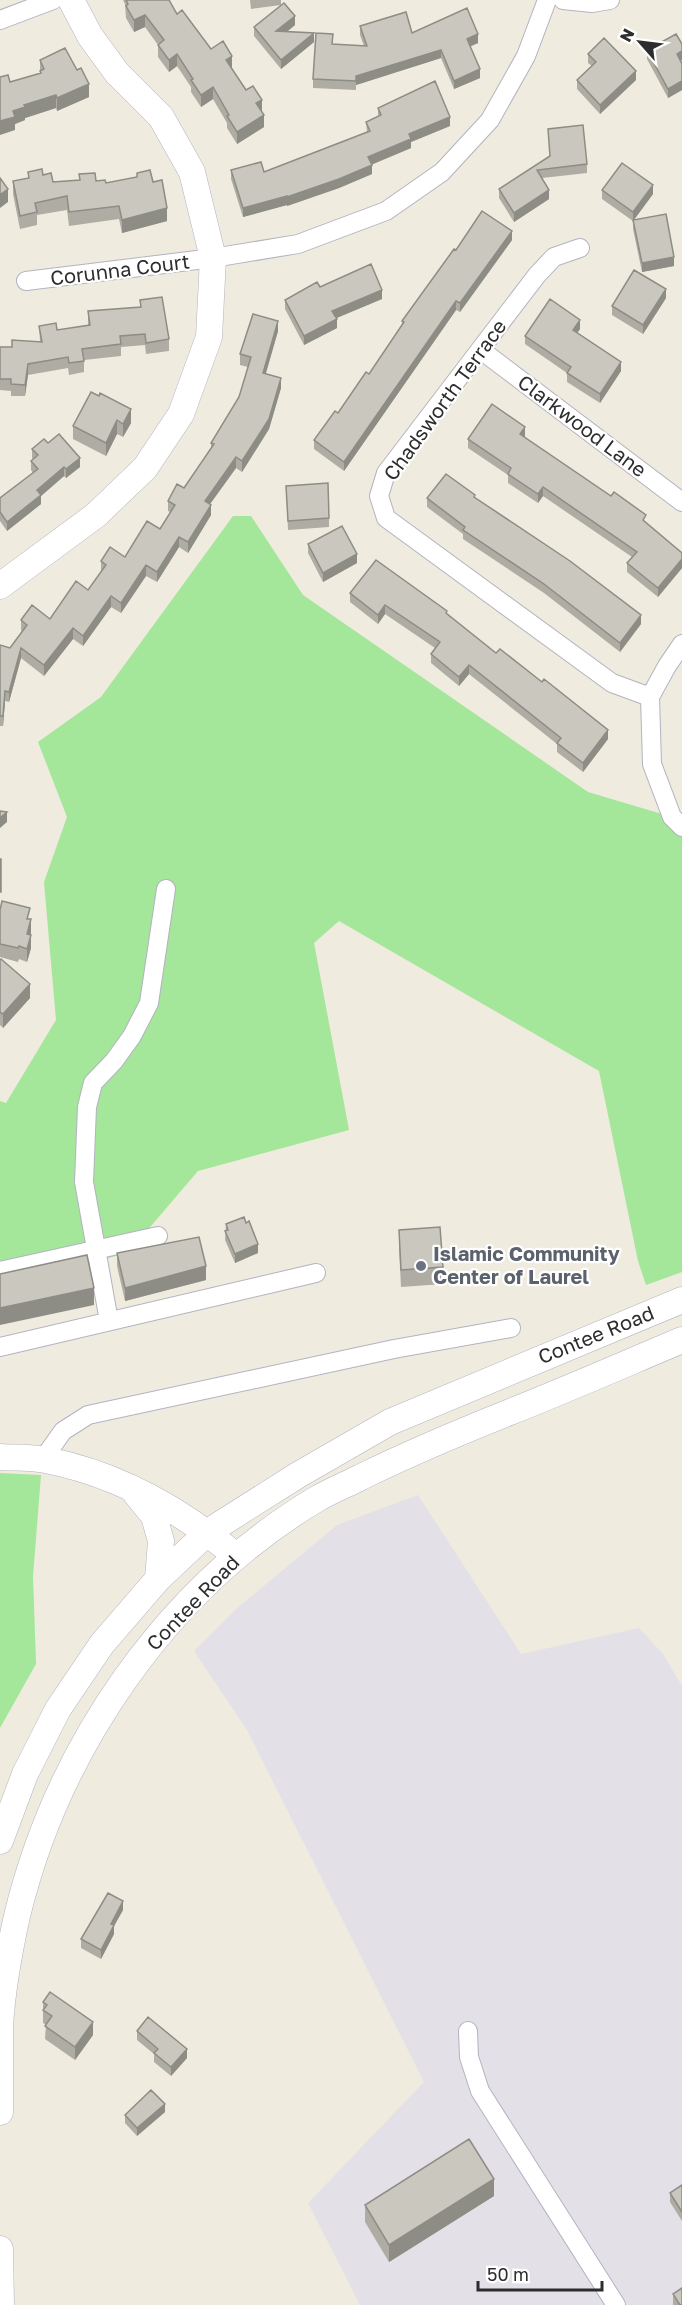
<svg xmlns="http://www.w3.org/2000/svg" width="682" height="2305" font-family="'Golos Text',sans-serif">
<rect width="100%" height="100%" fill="#efebdf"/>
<path fill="#e3e0e7" d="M418 1495 521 1654 639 1628 663 1654 682 1686V2305H360L308 2203 424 2082 247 1730 194 1651 237 1608 337 1525Z"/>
<path fill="#a4e69a" d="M233 516H251L303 595 588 792 672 817 682 827V1272L646 1285 638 1261 599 1071 339 921 314 943 349 1130 198 1171 128 1253 0 1285V1101L6 1103 56 1020 44 882 67 817 38 742 101 697Z
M0 1473 41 1475 33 1576 36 1664 0 1728Z"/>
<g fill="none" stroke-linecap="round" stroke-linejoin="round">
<defs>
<path id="street" d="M563 0 592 3 610 0
M0 20 53 0
M580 248 554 257 537 275 386 473 379 496 386 518 612 683 650 697
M26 281 213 258 298 244 386 211 442 172 490 120 526 56 547 0
M481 350 682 502
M682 644 667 666 650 697 652 764 672 817 682 827
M0 1271 158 1236
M109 1321 84 1182 87 1107 93 1083 114 1061 132 1036 149 1003 166 889
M0 1347 316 1273
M43 1459 63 1431 88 1415 394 1349 511 1328
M468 2031 469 2057 480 2091 616 2305"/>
<path id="secondary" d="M0 586 96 515 145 468 181 414 209 337 213 258 192 172 161 117 117 73 90 36 71 0
M0 1457C15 1458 31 1457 46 1460 118 1474 180 1509 236 1556
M136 1494 154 1516 161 1541 158 1579
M0 1841 25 1774 58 1709 102 1644 158 1579 208 1532 298 1475 390 1422 682 1300
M0 2112C0 2084 0 2055 0 2027 2 1991 9 1952 17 1916 58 1747 166 1590 315 1500 330 1491 346 1485 361 1477 410 1453 460 1432 510 1412 568 1389 625 1364 682 1340
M0 2249 1 2305"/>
</defs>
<use href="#street" stroke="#b3b3c1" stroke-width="20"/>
<use href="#secondary" stroke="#b3b3c1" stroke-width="27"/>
<use href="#street" stroke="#fff" stroke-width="18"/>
<use href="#secondary" stroke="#fff" stroke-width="26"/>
</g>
<path fill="#aeaca3" d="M123 0H169L177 14 211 49 232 68 246 90 262 111 264 127 237 144 227 128V123L213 99 201 107 191 92V87L177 66 169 72 158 57V45L145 27 134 32 126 18 125 4Z
M250 0H281V5L251 9Z
M295 25 287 32 314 42 281 69 254 36V27Z
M360 26 412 33 478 43 470 46 480 78 454 89 441 58 356 85V90L313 88V79L333 44 364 46 360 35Z
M682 44V60L681 61 682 64V90L668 98 647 59V50Z
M588 54 636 80 600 114 577 89V80L592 66 588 63Z
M40 60 89 97 57 111 56 108 25 118V120L15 124V130L10 82 40 73Z
M378 108 450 126 411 142V148L371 165 372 174 339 188 287 206V205L243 217 231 179V170L264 172 367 132 366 122 378 116Z
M548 129 587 164V173L542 178 549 199 514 222 499 198V189L550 156Z
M28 172 43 175 53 182 79 180V174L96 181 106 183 137 178V173L153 182 167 221 122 233 119 219 69 226 67 210 37 215V225L20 229 13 194V181L28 178Z
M602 190 653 194 634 220 674 266 642 272 633 229V221L602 199Z
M512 240 460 312 456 310 344 471 314 449V440L338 413 369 374 402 325V321L456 250Z
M320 287 382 299 336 318 337 328 304 345 285 309V300Z
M666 298 643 334 612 315V306Z
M140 300 169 339V351L146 354 145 345 121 347V356L84 360V372L69 375 68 368 28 375 25 396H11V391L0 390V347H12L40 341 39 326 57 330 88 325V311L140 307Z
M580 329 577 333 621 371 600 403 567 382V373L525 344V336Z
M278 331 266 373 281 388 269 429 242 472 236 468 210 504 211 515 188 553 179 547 157 582 146 576 121 613 111 607 83 646 73 639 44 676 21 658 9 702 5 701 3 726H0V645L10 648 22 631 21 630V620L50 619 88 590 101 571V561L125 557 160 529 170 512 168 511V501L184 488 211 448V443L239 397 248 367 240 365V354Z
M91 392 131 423 123 437 117 434 106 456 73 439V426Z
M525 436 524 437 646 523 682 553V568L658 597 627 572V563L632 557 543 496 538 503 508 483V475L468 448V439Z
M48 443 80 467 66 478 64 476 41 496V504L7 531 0 521V498L33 473 31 470V461L33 459 32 458V449Z
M286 486 329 518V527L288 530Z
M427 498H475L641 624 620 652 544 593 463 539V534L427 507Z
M308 544 357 563 323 582 308 553Z
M350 593 447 614 496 653 608 739 583 772 557 752V744L469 674 459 686 431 663V654L435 648 385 614 378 624 350 602Z
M0 910 30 919 31 948 27 962 19 959 18 962 0 957Z
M0 960 30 998 3 1028 0 1025Z
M226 1224 258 1253 235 1263 225 1240Z
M399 1230 443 1267V1284L401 1287 399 1247Z
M117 1253 206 1280 125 1301 117 1266Z
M123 1910 114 1926V1934L101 1959 81 1948V1939Z
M43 2002 93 2035 75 2060 45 2039 46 2025 43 2023Z
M137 2031 187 2058 171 2076 154 2062V2054L137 2040Z
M165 2112 137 2136 125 2123V2115Z
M682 2185V2221L670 2202V2193Z
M494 2196 389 2262 365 2222V2205Z
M673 2294 682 2305H673Z"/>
<path fill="#8d8c85" d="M145 15V27L134 32V20Z
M295 16V25L276 40V31Z
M314 33V42L281 69V60Z
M478 34V43L467 48V39Z
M441 50V58L356 85V90V76Z
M682 51V60L677 63V54Z
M177 54V66L169 72V60Z
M232 56V68L226 72V60Z
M480 69V78L454 89V81Z
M636 71V80L600 114V105Z
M682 81V90L668 98V89Z
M89 84V97L57 111V98Z
M213 87V99L201 107V95Z
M56 95V108L25 118V120L15 124V130L0 135V121L13 111 24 105Z
M262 100V112L256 103Z
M264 115V127L237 144V132Z
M450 117V126L411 142V148L368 166V157L409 134Z
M372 165V174L339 188 287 206V197Z
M653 185V194L633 221V212Z
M8 189V202L0 208V195Z
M549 190V199L514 222V213Z
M287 196V205L243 217V208Z
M167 208V221L122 233V220Z
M512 231V240L460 312V303Z
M674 257V266L642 272V263Z
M666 289V298L643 334V325Z
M382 290V299L332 320V311Z
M456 301V310L344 471V462Z
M337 319V328L304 345V336Z
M580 320V329L573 339V330Z
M278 321V331L263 383V373Z
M621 362V371L600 403V394Z
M28 364V375L25 396V385Z
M281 378V388L269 429 242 472V461Z
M131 409V423L123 437V424Z
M117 420V434L106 456V443Z
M525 427V436L520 443V434Z
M236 457V468L205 511V501Z
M80 458V467L66 478V469Z
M64 467V476L41 496V504L7 531V522L37 490Z
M543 487V496L538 503V494Z
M211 505V515L188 553V542Z
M179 537V547L157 582V572Z
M357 554V563L323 582V573Z
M682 559V568L658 597V588Z
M146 565V576L121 613V603Z
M111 596V607L83 646V636Z
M385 605V614L378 624V615Z
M641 615V624L620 652V643Z
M73 628V639L44 676V665Z
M21 648V658L9 702V692Z
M469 665V674L459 686V677Z
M5 691V701L3 726V716Z
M608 730V739L583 772V763Z
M7 812V822L0 828V818Z
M31 919V933L27 947V934Z
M31 935V948L27 962V949Z
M30 984V998L3 1028V1014Z
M258 1244V1253L235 1263V1254Z
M206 1266V1280L125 1301V1288Z
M94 1288V1305L0 1325V1308Z
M123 1901V1910L114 1926V1934L101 1959V1950L111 1924Z
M93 2022V2035L75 2060V2047Z
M187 2049V2058L171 2076V2067Z
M165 2104V2112L137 2136V2128Z
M494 2179V2196L389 2262V2245Z"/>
<path fill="#cac8be" stroke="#8d8c85" stroke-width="1.5" d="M126 0H169L177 14 182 10 211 49 223 41 232 56 226 60 246 90 253 86 262 100 256 103 264 115 237 132 227 116 229 115 213 87 201 95 191 80 193 79 177 54 169 60 158 45 164 40 145 15 134 20 126 6 128 4Z
M284 3 295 16 276 31 314 33 281 60 254 27Z
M467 8 478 34 467 39 480 69 454 81 441 50 356 76V81L313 79 316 33 333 34 332 44 367 46 360 26 406 12 412 33Z
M676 34 682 44V51L677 54 682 64V81L668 89 647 50Z
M604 38 636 71 600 105 577 80 596 62 588 54Z
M65 48 77 70 81 68 89 84 57 98 56 95 24 105 25 107 13 111 15 117 0 121V77L8 75 10 82 41 73 40 71 44 69 40 60Z
M435 81 450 117 409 134 411 139 368 157 372 165 339 179 287 197V196L243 208 231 170 261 162 264 172 370 131 366 122 381 115 378 108Z
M583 125 587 164 537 170 549 190 514 213 499 189 550 156 548 129Z
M622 163 653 185 633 212 602 190Z
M42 169 43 175 51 173 53 182 80 180 79 174 95 173 96 181 105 180 106 183 137 177V173L150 170 153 182 162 180 167 208 122 220 119 206 69 212 67 196 35 203 37 212 20 216 13 181 29 178 28 172Z
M0 178 8 189 0 195Z
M482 211 512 231 460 303 456 301 344 462 314 440 335 411 338 413 366 372 369 374 404 322 402 321 454 249 456 250Z
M666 214 674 257 642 263 633 220Z
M371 264 382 290 332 311 337 319 304 336 285 300 317 282 320 287Z
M634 270 666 289 643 325 612 306Z
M162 297 169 339 146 343 145 334 120 336 121 344 82 349 84 361 69 363 68 357 28 364 25 385 11 384V379H0V347H12V340L42 342 39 326 56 323 57 330 90 325 88 311 141 307 140 300Z
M550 299 580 320 573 330 621 362 600 394 567 373 571 367 525 336Z
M253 314 278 321 263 373 281 378 269 419 242 461 236 457 205 501 211 505 188 542 179 537 157 572 146 565 121 603 111 596 83 636 73 628 44 665 21 648 9 692 5 691 3 716H0V645L10 648 27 625 21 620 32 605 50 619 76 581 88 590 106 565 101 561 110 547 125 557 147 521 160 529 175 505 168 501 177 484 184 488 214 444 211 443 239 397 251 357 240 354Z
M91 392 99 396 100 393 131 409 123 424 117 420 106 443 73 426Z
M492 404 525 427 520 434 611 496 614 492 646 515 643 520 682 553V559L658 588 627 563 637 552 543 487 538 494 508 474 511 468 468 439Z
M59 434 80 458 66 469 64 467 37 490 41 495 7 522 0 512V498L38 469 31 461 38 455 32 449 44 439 48 443Z
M446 474 475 495 474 497 570 561 641 615 620 643 544 584 463 530 465 527 427 498Z
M328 483 329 518 288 521 286 486Z
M342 526 357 554 323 573 308 544Z
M376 560 447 611 446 613 496 653 500 649 542 682 544 679 608 730 583 763 557 743 561 738 469 665 459 677 431 654 440 642 385 605 378 615 350 593Z
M0 811 7 812 0 818Z
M0 859H1V892H0Z
M2 901 30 908 27 919H31L27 934 31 935 27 949 19 946 18 948 0 944V910Z
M1 959 30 984 3 1014 0 1012V960Z
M244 1217 246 1223 249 1221 258 1244 235 1254 225 1231 228 1230 226 1224Z
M440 1227 443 1267 401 1270 399 1230Z
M199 1237 206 1266 125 1288 117 1253Z
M87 1255 94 1288 0 1308V1274Z
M108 1893 123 1901 111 1924 114 1925 101 1950 81 1939Z
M50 1992 93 2022 75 2047 45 2026 52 2016 43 2010 47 2005 43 2002Z
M148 2017 187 2049 171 2067 154 2053 158 2049 137 2031Z
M151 2090 165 2104 137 2128 125 2115Z
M469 2139 494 2179 389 2245 365 2205Z
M682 2185V2212L670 2193Z
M682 2288V2305H680L673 2294Z"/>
<circle fill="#6b7280" stroke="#fff" stroke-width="2" cx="421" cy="1266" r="6"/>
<g text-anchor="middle" stroke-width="4.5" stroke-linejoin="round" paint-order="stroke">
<g font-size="20" fill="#2d2d2d" stroke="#fff">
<text transform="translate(120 270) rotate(-7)" y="7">Corunna Court</text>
<text transform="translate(445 400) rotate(-54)" y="7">Chadsworth Terrace</text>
<text transform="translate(582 426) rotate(37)" y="7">Clarkwood Lane</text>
<text transform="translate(596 1335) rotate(-22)" y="7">Contee Road</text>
<text transform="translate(193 1603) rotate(-46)" y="7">Contee Road</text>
</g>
<g font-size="20" font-weight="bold" fill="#5b616d" stroke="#fff" text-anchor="start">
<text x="433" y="1261">Islamic Community<tspan x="433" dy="23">Center of Laurel</tspan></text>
</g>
</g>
<g transform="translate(640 42) rotate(298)" stroke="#ffffff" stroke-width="4.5" paint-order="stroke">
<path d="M0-4.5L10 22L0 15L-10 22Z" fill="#2d2d2d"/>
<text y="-9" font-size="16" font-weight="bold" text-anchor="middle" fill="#2d2d2d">N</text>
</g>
<path d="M478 2281v9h124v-9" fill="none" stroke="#2d2d2d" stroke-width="3"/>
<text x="487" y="2281" font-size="18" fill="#2d2d2d" stroke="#ffffff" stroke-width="4.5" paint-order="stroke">50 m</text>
</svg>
